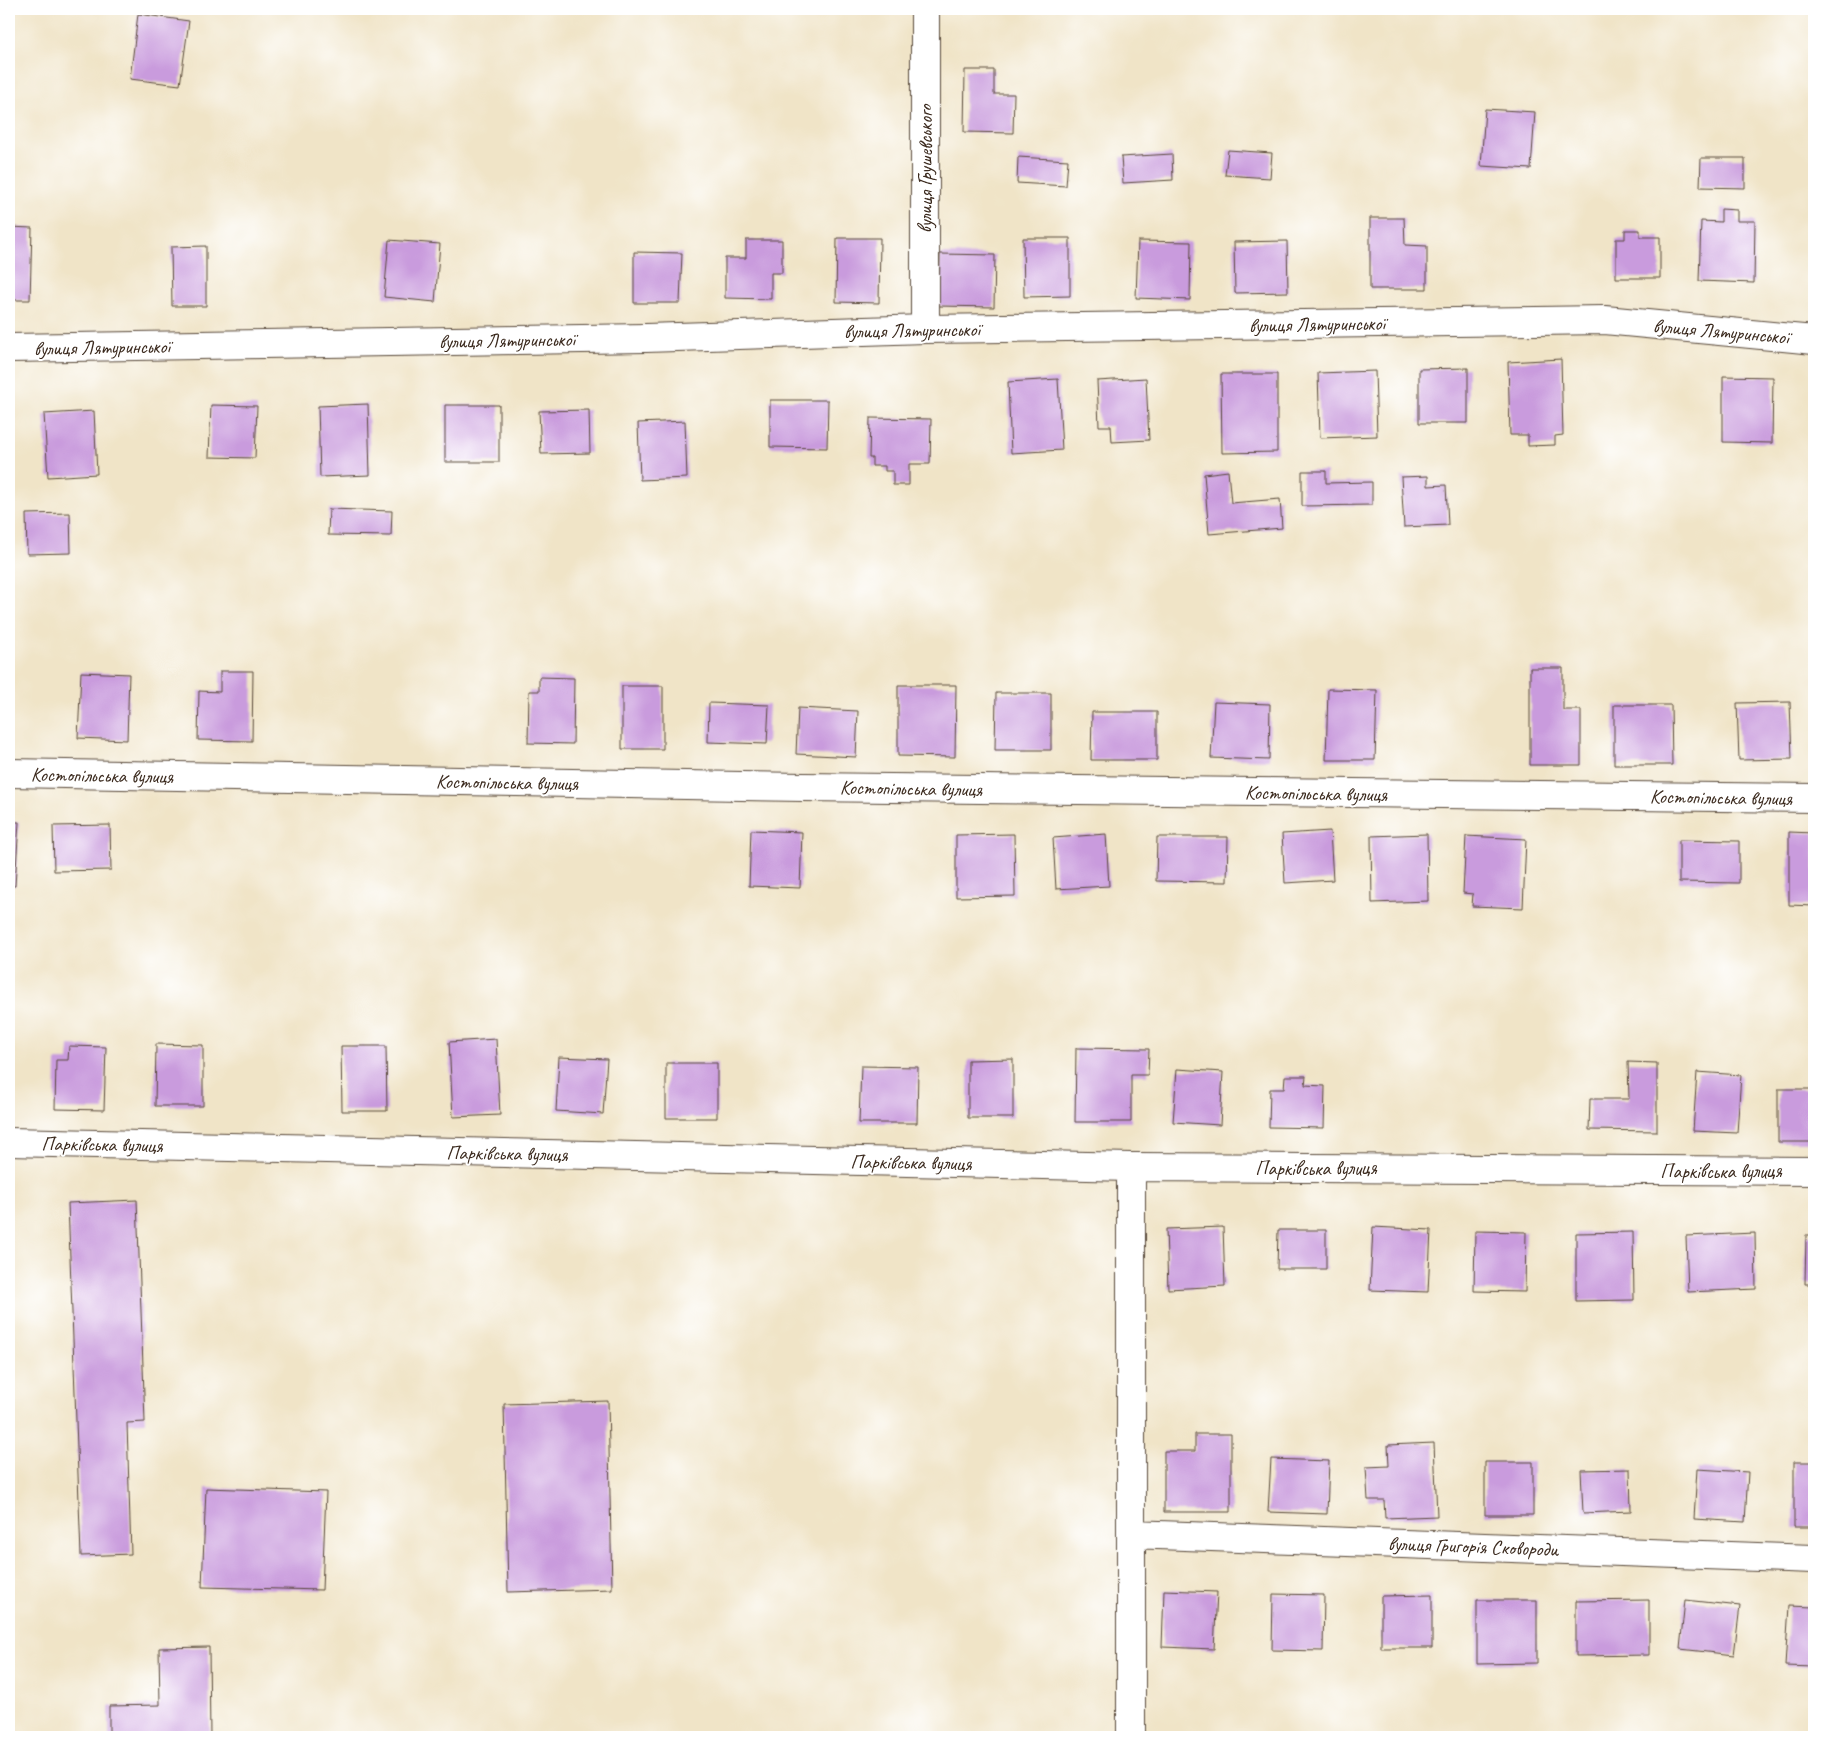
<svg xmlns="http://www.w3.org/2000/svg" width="1823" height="1746" font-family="Caveat,sans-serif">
<rect width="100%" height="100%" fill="#fff"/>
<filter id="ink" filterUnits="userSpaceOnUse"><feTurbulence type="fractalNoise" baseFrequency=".02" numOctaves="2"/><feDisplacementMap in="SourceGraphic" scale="10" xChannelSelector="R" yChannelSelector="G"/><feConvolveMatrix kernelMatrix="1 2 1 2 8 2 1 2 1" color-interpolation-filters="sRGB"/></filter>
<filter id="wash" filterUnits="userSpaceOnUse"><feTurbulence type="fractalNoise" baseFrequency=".0096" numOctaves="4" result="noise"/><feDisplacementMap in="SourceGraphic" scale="20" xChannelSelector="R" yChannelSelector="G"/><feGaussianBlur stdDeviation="1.12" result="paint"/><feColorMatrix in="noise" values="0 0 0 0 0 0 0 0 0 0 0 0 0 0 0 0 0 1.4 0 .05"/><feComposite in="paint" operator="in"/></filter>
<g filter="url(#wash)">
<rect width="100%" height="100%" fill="#f0e4c7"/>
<g id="blocks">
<path fill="#c99bdd" d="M138 14 189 21 180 85 130 79Z
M965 70H994V94H1014L1013 133 964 132Z
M1485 109 1535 112 1531 169 1481 166Z
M1228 150 1272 153 1270 178 1225 175Z
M1172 154 1173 180 1123 183 1121 157Z
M1018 157 1068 160 1066 186 1017 183Z
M1701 158H1745V188L1700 187Z
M1721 209 1737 210V221H1755L1754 283 1699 281 1701 221 1721 222Z
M1370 218H1404L1405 245 1427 246V289H1370Z
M9 227 32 228 30 300H9Z
M1625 230H1640V237H1660V278H1616V239H1625Z
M837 238H880L879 303 836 302Z
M1023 238H1070V296L1024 297Z
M389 240 440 244 435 302 384 297Z
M746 240H782V273H771V299L725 298V258H746Z
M1138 241 1191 242 1190 300 1136 298Z
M1287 241 1288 292 1235 293 1234 242Z
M206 246V306H172L171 247Z
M634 252 682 253 680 303H634Z
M940 254 995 255 994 307 939 306Z
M1561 359 1563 435 1555 436V445L1528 446V435H1510L1508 362Z
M1468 368V423H1419V369Z
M1375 371 1377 436 1320 438 1318 373Z
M1221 374H1277V452L1222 453Z
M1723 376 1773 377 1772 443 1723 442Z
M1146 378 1149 440 1112 442 1111 426H1099L1097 381Z
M1058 379 1062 450 1011 453 1008 382Z
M770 400H828L827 448 770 447Z
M368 404 370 475 320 477 318 406Z
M211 405 257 406 255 458 209 457Z
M445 405H499V462H445Z
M589 410 590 453 541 454 539 411Z
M94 411 97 474 48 477 44 414Z
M870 418 931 419 930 464H909V485H893V471H885V466H872V458H869Z
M685 421 687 478 640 480 638 423Z
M1813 428H1814V450L1811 449Z
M1228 471 1231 503 1280 499 1282 528 1209 534 1204 474Z
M1302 471H1326V483L1372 482V505L1302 506Z
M1428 476V486L1446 485 1448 525 1404 527 1401 477Z
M329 509 392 511 391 536 328 535Z
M70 513 71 553 27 554 26 514Z
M1530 668H1563V710H1581V765H1530Z
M220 671H253L252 741 198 740 199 691 220 692Z
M81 672 129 674 127 740 78 738Z
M539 677 574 678 573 744 528 743 529 691H539Z
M898 685H956L955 757 898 756Z
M622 686H663V749H622Z
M1328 689 1377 690 1375 760H1326Z
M996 693H1051V750H995Z
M1214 702 1270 704 1269 760 1211 758Z
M1790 702 1792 759 1739 760 1737 703Z
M709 703 769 705 767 744 708 742Z
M1614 705H1671L1672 765H1614Z
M798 708 858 711 856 757 796 754Z
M1092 712H1157V760H1091Z
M9 822H19L15 886H9Z
M110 825 111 870 54 871 53 826Z
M751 830 802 832 800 888 749 886Z
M1330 831 1333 880 1285 883 1282 834Z
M1789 832 1814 833V906L1789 905Z
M1014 834 1015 896 956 897V835Z
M1106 834 1109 886 1056 889 1053 838Z
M1427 834 1428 901 1372 903 1371 836Z
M1466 836 1526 839 1523 908 1472 906 1473 894 1463 893Z
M1157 837H1228L1227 882 1156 881Z
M1679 840 1739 841V883L1679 882Z
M496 1039 500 1115 453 1117 449 1042Z
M156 1044 203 1045V1106H155Z
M69 1046 106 1047 104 1110 55 1109 56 1060H68Z
M341 1046H386L387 1111H342Z
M1076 1048 1149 1049 1148 1075H1131V1122H1075Z
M559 1057 607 1059 603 1114 556 1111Z
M1013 1059V1118H968V1060Z
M1628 1062 1657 1063V1131L1589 1130 1590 1099H1629Z
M666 1063H717V1118H666Z
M861 1066 918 1067 917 1123H859Z
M1177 1069 1223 1072 1220 1125 1173 1122Z
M1697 1072 1741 1075 1737 1133 1693 1131Z
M1285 1076H1306L1305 1085 1325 1086 1324 1128 1269 1127 1270 1089H1284Z
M1778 1089H1814V1142H1778Z
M137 1200 145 1422 127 1423 131 1554 81 1556 68 1203Z
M1223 1227 1225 1286 1168 1289 1166 1229Z
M1373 1227 1431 1230 1428 1292 1370 1290Z
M1278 1230H1326V1269H1277Z
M1475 1231 1526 1232 1525 1292 1474 1291Z
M1633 1232 1634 1300 1576 1301V1233Z
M1755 1233 1756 1289 1688 1292 1686 1236Z
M1806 1235H1814V1284H1805Z
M608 1401 612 1589 508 1592 504 1404Z
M1195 1434H1231V1512H1164V1451H1195Z
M1434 1443 1437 1516 1385 1518 1384 1500H1368L1366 1467 1389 1466 1388 1445Z
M1271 1459 1329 1461 1327 1514 1268 1512Z
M1485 1462H1533V1515H1485Z
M1794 1462H1814V1527H1794Z
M1630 1469 1631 1511 1583 1513 1581 1470Z
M1697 1469 1748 1472 1745 1522 1694 1519Z
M206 1488 326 1492 322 1590 202 1587Z
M1164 1590 1217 1592 1214 1649 1162 1647Z
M1273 1594 1324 1595 1323 1651 1272 1650Z
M1432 1595V1648H1381V1596Z
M1477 1600H1537V1663L1477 1664Z
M1649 1600V1655L1576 1656V1601Z
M1685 1600 1740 1606 1734 1655 1680 1649Z
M1789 1606 1814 1607V1667L1785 1666Z
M209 1647 210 1737H109V1706L160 1705 159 1648Z"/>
</g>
</g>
<g filter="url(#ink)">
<use href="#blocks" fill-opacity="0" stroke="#564637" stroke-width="1"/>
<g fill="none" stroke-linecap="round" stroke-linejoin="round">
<defs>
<path id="minor" d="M925 9V329
M9 348 646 338 925 329 1605 320 1814 340
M9 773 803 787 1814 798
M9 1142 1131 1167 1814 1171
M1131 1534 1814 1559
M1131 1737V1167"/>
</defs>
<use href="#minor" stroke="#564637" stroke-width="30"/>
<use href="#minor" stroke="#fff" stroke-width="28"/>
</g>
</g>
<g text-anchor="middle" stroke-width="4" stroke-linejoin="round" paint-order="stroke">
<g font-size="20" fill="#3b2a1e" stroke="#fff">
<text transform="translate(925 169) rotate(-90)" y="7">вулиця Грушевського</text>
<text transform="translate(1317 324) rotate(-1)" y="7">вулиця Лятуринської</text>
<text transform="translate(912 330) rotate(-1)" y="7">вулиця Лятуринської</text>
<text transform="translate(1721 331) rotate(5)" y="7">вулиця Лятуринської</text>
<text transform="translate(507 340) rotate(-1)" y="7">вулиця Лятуринської</text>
<text transform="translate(102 347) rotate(-1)" y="7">вулиця Лятуринської</text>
<text transform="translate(102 775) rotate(1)" y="7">Костопільська вулиця</text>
<text transform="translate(507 782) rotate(1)" y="7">Костопільська вулиця</text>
<text transform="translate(911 788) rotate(1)" y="7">Костопільська вулиця</text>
<text transform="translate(1316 793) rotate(1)" y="7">Костопільська вулиця</text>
<text transform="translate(1721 797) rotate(1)" y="7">Костопільська вулиця</text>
<text transform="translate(102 1144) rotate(1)" y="7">Парківська вулиця</text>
<text transform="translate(507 1153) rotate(1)" y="7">Парківська вулиця</text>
<text transform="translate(911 1162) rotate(1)" y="7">Парківська вулиця</text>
<text x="1316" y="1175">Парківська вулиця</text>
<text x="1721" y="1178">Парківська вулиця</text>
<text transform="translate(1473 1546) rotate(2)" y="7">вулиця Григорія Сковороди</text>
</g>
</g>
<rect width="1823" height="1746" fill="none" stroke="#fff" stroke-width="30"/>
</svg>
